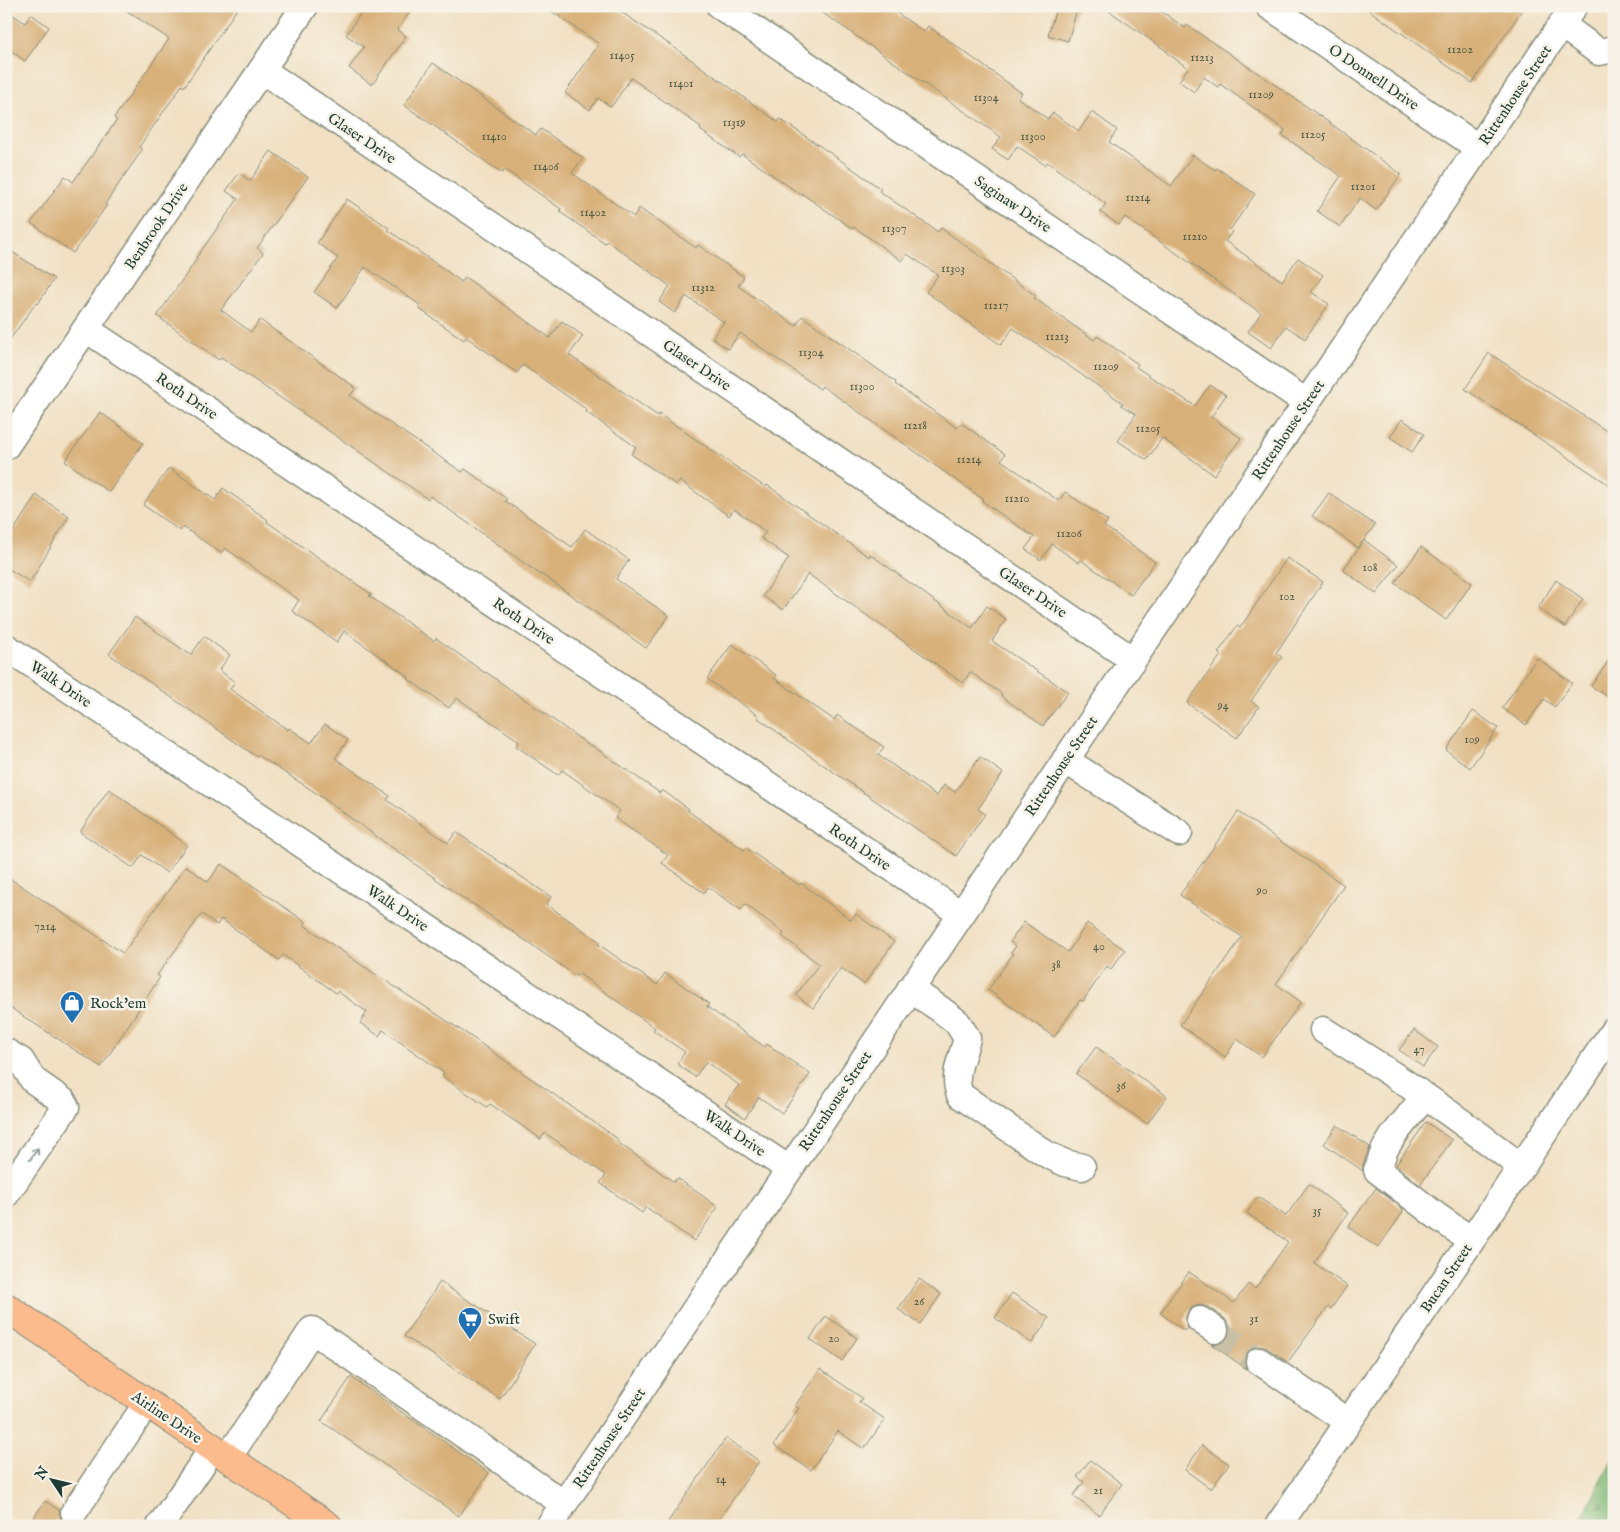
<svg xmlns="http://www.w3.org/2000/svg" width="1620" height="1532" font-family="'IM FELL English',serif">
<defs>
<pattern id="forest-firs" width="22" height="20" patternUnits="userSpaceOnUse" patternTransform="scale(1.25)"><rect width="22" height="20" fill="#80b875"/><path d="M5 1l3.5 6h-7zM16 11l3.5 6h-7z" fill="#689761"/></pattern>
</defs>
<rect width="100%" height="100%" fill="#f7f3e8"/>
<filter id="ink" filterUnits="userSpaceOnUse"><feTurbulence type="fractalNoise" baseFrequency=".02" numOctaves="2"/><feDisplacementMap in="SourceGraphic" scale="10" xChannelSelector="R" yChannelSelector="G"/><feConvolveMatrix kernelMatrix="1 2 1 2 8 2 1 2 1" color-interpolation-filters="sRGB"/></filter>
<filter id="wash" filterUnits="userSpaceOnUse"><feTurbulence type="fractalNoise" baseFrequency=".0096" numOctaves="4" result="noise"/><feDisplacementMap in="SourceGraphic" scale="20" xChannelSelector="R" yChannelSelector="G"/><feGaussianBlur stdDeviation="1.12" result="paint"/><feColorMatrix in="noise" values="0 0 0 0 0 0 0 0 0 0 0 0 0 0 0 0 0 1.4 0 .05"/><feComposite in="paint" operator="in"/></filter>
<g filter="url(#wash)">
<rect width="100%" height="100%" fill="#f1e0c3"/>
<path fill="url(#forest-firs)" stroke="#507a54" d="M1614 1456V1526H1577Z"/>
<g id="blocks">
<path fill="#d8b079" d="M120 6H239L184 87 182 85 139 147 142 150 105 204 107 205 73 253 31 223 65 176 73 182 117 120 114 118 169 39Z
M366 6H414L397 30 406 36 372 85 349 68 364 47 346 35Z
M544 6H612L672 46 778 122 780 119 836 157 881 189 879 191 938 232 941 228 1036 296 1034 298 1094 340 1097 336 1138 364 1136 367 1195 406 1210 385 1226 395 1211 417 1241 438 1214 475 1162 438 1147 460 1118 441 1136 414 1121 405 1123 403 1013 328 1001 345 926 292 938 275 907 254 902 261 854 227 853 229 801 193 800 194 742 154 739 157 700 130 701 127 631 78 611 107 598 98 590 110 565 93 599 44Z
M813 6H887L924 32 928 26 1022 93 1018 98 1048 119 1053 113 1079 131 1092 112 1117 130 1109 142 1171 186 1193 155 1215 170 1217 168 1255 194 1230 230 1232 232 1225 241 1282 281 1298 258 1323 275 1311 292 1329 304 1305 339 1286 326 1271 348 1248 332 1261 313 1125 217 1119 225 1100 212 1106 204 1047 162 1045 165 1017 146 1008 160 992 149 1001 137Z
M1057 6H1078L1068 41 1048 35Z
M1102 6H1154L1185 28 1187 25 1303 104 1401 174 1376 210 1360 198 1340 227 1317 211 1341 176 1282 135 1285 130 1220 84 1218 87 1204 77 1194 92 1179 81 1188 68 1167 53 1168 52Z
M1363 6H1525L1472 83Z
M6 10 25 23 31 14 49 27 25 61 6 47Z
M433 63 536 135 541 129 583 158 572 173 634 217 639 208 696 248 698 245 744 277 738 286 796 326 802 316 896 382 895 384 957 428 961 423 1005 454 1001 460 1059 501 1065 492 1108 521 1104 526 1155 562 1131 595 1081 560 1079 563 1052 544 1041 560 1025 549 1034 537 982 501 983 499 822 386 820 389 740 333 728 349 712 338 724 322 686 296 675 313 659 302 670 286 607 241 605 243 560 212 561 209 504 169 502 173 404 105Z
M271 151 308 177 257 248 263 253 221 310 251 332 260 320 356 388 350 396 462 472 465 469 507 499 505 501 572 547 585 529 629 560 616 579 669 616 646 648 541 574V575L430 496 428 499 221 357 219 360 157 316 197 259 196 258 238 199 226 191 239 173 250 181Z
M347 199 389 228 388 230 462 282 465 277 550 338 562 321 583 336 569 355 658 416 659 414 765 487 767 485 869 557 870 554 972 628 987 606 1006 619 992 641 1068 692 1043 726 1001 696 1002 694 970 672 963 683 808 574 783 610 763 596 789 558 761 538 766 532 734 509 729 516 680 481 676 485 631 454 636 447 586 412 587 410 523 365 517 373 466 337 464 340 418 308 420 305 365 267 337 308 314 292 338 258 317 243Z
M6 248 54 279 38 304 36 303 6 345Z
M1489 353 1614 436V488L1465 389Z
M100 412 143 443 109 492 65 461Z
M1402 419 1424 434 1412 452 1390 437Z
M169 468 215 500 223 488 268 520 267 522 371 594 369 596 434 641 436 638 485 673 486 672 590 746 591 745 660 793 662 790 689 809 688 811 744 850 746 848 799 885 801 883 851 920 856 914 894 942 864 984 841 968 813 1008 796 995 819 964 782 936 784 933 745 904 741 910 708 887 704 893 662 863 668 855 615 818 620 811 562 770 558 775 516 746 519 741 457 698 449 708 408 679 409 677 344 631 337 642 292 611 299 600 225 548 221 553 183 527 180 531 143 505Z
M1329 493 1375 525 1358 548 1312 516Z
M36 495 69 516 30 582 6 567V543Z
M1364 540 1398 565 1376 594 1343 570Z
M1421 547 1472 583 1446 620 1395 583Z
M1287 558 1323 582 1276 653 1282 657 1251 701 1259 707 1237 738 1187 703 1221 655 1218 653 1237 626 1240 628Z
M1556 580 1583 599 1565 627 1538 608Z
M135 617 191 655 204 636 230 655 219 670 235 682 230 689 288 730 289 728 311 743 325 724 348 740 335 758 390 796 387 800 448 843 456 832 551 897 546 904 600 942 598 944 657 985 665 973 709 1004 707 1007 765 1047 767 1044 810 1074 782 1113 759 1097 745 1118 725 1104 739 1085 706 1062 695 1077 677 1064 685 1052 653 1030 655 1028 578 973 576 976 472 903 471 904 313 791 258 755 257 757 109 654Z
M732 644 776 675 774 678 834 720 837 715 884 747 878 755 937 796 944 785 955 792 980 757 1003 773 978 809 985 814 956 856 809 755 758 718 759 716 707 679Z
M1614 653V701L1591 686Z
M1537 658 1572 683 1555 707 1544 699 1526 725 1502 708Z
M1473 711 1498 728 1470 768 1446 750Z
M109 789 187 845 167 873 142 855 133 868 80 832Z
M1238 812 1344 885 1276 984 1301 1002 1262 1057 1237 1039 1225 1057 1180 1025 1242 937 1180 895Z
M221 864 306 922 304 925 363 966 470 1036 618 1139 616 1141 674 1182 677 1178 718 1207 694 1241 646 1207 642 1213 600 1183 606 1175 545 1133 541 1139 490 1104 487 1107 442 1076 444 1073 383 1030 379 1036 360 1023 367 1012 337 991 336 993 283 955 279 960 221 919 217 925 202 914 157 975 160 977 101 1067 6 1005V876L123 953 186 866 208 882Z
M1024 922 1068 952 1087 923 1125 950 1111 969 1107 966 1083 1001 1080 1000 1054 1037 988 990 1013 954 1011 953 1016 946 1010 942Z
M1414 1030 1438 1047 1423 1067 1399 1050Z
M1096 1047 1167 1096 1147 1124 1076 1074Z
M1426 1122 1452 1140 1420 1185 1396 1165Z
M1337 1125 1370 1147 1363 1165V1171L1324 1144Z
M1309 1184 1348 1213 1314 1263 1347 1286 1331 1309 1328 1307 1288 1362 1267 1348 1260 1346 1253 1347 1247 1352 1244 1359 1245 1367 1248 1370 1211 1344 1215 1345 1222 1343 1228 1338 1230 1330 1228 1323 1224 1318 1208 1307 1200 1305 1193 1307 1188 1311 1185 1320 1188 1328 1185 1331 1160 1313 1189 1272 1234 1303 1248 1284 1255 1289 1288 1242 1247 1213 1258 1197 1286 1216Z
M1376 1188 1403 1209 1402 1211 1403 1212 1378 1248 1348 1227Z
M919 1279 941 1294 920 1324 898 1309Z
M440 1282 535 1344 500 1399 404 1336Z
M1012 1293 1049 1318 1032 1343 995 1318Z
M826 1316 857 1338 842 1361 810 1339Z
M820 1369 862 1398 859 1402 885 1419 864 1449 838 1431 811 1470 774 1445 799 1408 795 1406Z
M351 1377 489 1473 459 1516 321 1421Z
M726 1438 759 1461 717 1522 714 1526H665Z
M1202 1445 1229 1464 1211 1489 1185 1470Z
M1090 1460 1122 1484 1099 1515 1073 1496 1084 1482 1077 1477Z
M45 1501 59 1510 61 1519 65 1524 69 1526H28Z"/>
</g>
</g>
<g filter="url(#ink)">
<use href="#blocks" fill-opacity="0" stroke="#888e7c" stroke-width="1"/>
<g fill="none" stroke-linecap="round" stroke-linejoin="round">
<path stroke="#c7bfa6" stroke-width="26" stroke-dasharray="26 13" stroke-linecap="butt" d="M1215 1330 1259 1361"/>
<defs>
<path id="minor" d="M720 6 1306 402
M1269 6 1479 148
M1562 25 1599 52 1614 49
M262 70 1133 660
M86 329 961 914
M6 446 305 6
M6 647 789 1169
M1065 760 1179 833
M910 989 940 1009 957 1022 967 1038C962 1059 952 1074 960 1095L1046 1154 1065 1163 1082 1167
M1323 1030C1391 1072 1458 1117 1521 1167
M6 1052 21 1061 33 1080 63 1101 66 1107 6 1194
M1424 1097 1393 1136 1385 1149 1377 1170 1438 1217 1471 1240
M1200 1320 1215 1330
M1259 1361 1348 1422
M228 1458 312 1330 564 1504
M74 1512 147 1403
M160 1526 213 1448
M549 1526 1574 6
M1278 1526 1614 1030"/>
<path id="major" d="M6 1307 328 1526"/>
</defs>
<use href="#minor" stroke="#888e7c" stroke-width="29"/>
<use href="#major" stroke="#888e7c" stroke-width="30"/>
<use href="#minor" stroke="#fff" stroke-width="26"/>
<use href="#major" stroke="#fbbb8d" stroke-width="28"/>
</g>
<defs><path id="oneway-shaft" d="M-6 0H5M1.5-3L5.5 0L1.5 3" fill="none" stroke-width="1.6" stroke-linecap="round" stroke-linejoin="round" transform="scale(1.25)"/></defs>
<use stroke="#8f9e9a" href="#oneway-shaft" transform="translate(34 1154) rotate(-55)"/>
</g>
<defs>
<symbol id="shop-pin" viewBox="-11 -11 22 30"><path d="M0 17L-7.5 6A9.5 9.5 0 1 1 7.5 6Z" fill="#1f6fb2" stroke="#f7f3e8"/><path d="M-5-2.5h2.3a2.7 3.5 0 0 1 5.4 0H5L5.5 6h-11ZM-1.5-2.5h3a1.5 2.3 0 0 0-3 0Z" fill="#fff"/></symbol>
<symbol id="supermarket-pin" viewBox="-11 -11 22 30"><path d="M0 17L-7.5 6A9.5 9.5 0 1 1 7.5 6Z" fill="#1f6fb2" stroke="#f7f3e8"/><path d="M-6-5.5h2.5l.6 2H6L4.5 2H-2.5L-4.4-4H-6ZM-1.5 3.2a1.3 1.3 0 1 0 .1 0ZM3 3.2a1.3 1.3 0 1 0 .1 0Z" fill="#fff"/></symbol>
</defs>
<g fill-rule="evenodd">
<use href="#shop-pin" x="58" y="989" width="28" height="38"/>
<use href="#supermarket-pin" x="456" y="1305" width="28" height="38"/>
</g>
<g text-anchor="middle" stroke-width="5" stroke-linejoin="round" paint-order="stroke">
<g font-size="12" fill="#4d5a45">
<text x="1460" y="53">11202</text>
<text x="622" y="59">11405</text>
<text x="1202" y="61">11213</text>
<text x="681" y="87">11401</text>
<text x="1261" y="98">11209</text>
<text x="986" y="101">11304</text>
<text x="734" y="126">11319</text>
<text x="1313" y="138">11205</text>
<text x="494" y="140">11410</text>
<text x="1033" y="140">11300</text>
<text x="546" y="170">11406</text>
<text x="1363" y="190">11201</text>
<text x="1138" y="201">11214</text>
<text x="593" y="216">11402</text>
<text x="894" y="232">11307</text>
<text x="1195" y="240">11210</text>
<text x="953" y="272">11303</text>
<text x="703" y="291">11312</text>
<text x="996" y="309">11217</text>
<text x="1057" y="340">11213</text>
<text x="811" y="356">11304</text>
<text x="1106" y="370">11209</text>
<text x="862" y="390">11300</text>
<text x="915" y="429">11218</text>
<text x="1148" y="432">11205</text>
<text x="969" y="463">11214</text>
<text x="1017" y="502">11210</text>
<text x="1069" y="537">11206</text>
<text x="1370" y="571">108</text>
<text x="1287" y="600">102</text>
<text x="1223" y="709">94</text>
<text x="1472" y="743">109</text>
<text x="1262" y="894">90</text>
<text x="45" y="930">7214</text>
<text x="1099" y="950">40</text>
<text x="1056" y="968">38</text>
<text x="1419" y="1053">47</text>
<text x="1121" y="1089">36</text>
<text x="1317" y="1214">35</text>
<text x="919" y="1305">26</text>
<text x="1254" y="1322">31</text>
<text x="834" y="1342">20</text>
<text x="721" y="1483">14</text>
<text x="1098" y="1494">21</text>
</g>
<g font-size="15" fill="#1f3d34" stroke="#f7f3e8">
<text transform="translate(1374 77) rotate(34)" y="5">O Donnell Drive</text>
<text transform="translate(1515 95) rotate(-56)" y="5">Rittenhouse Street</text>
<text transform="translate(362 138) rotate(34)" y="5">Glaser Drive</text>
<text transform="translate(1013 204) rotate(34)" y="5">Saginaw Drive</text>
<text transform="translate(156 226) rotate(-56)" y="5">Benbrook Drive</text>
<text transform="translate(697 365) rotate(34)" y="5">Glaser Drive</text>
<text transform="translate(187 396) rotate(34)" y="5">Roth Drive</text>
<text transform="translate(1288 430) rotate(-56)" y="5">Rittenhouse Street</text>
<text transform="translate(1033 592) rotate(34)" y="5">Glaser Drive</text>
<text transform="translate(524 621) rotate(34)" y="5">Roth Drive</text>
<text transform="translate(61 684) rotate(34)" y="5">Walk Drive</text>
<text transform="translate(1061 766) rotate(-56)" y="5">Rittenhouse Street</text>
<text transform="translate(860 847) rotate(34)" y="5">Roth Drive</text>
<text transform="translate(398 908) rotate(34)" y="5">Walk Drive</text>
<text transform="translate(835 1101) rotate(-56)" y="5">Rittenhouse Street</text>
<text transform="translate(735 1133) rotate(34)" y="5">Walk Drive</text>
<text transform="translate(1446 1278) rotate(-56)" y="5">Bucan Street</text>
<text transform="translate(167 1417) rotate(34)" y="5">Airline Drive</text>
<text transform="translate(609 1438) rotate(-56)" y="5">Rittenhouse Street</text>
</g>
<g font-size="15" fill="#1f3d34" stroke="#f7f3e8" text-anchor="start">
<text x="90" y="1008">Rock'em</text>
<text x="488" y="1324">Swift</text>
</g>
</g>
<rect width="1620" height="1532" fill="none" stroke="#f7f3e8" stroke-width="25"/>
<g transform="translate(52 1480) rotate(305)" stroke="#f7f3e8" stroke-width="4" paint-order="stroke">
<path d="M0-4L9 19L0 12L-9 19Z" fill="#1f3d34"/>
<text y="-8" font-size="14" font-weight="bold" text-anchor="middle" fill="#1f3d34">N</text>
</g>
</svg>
